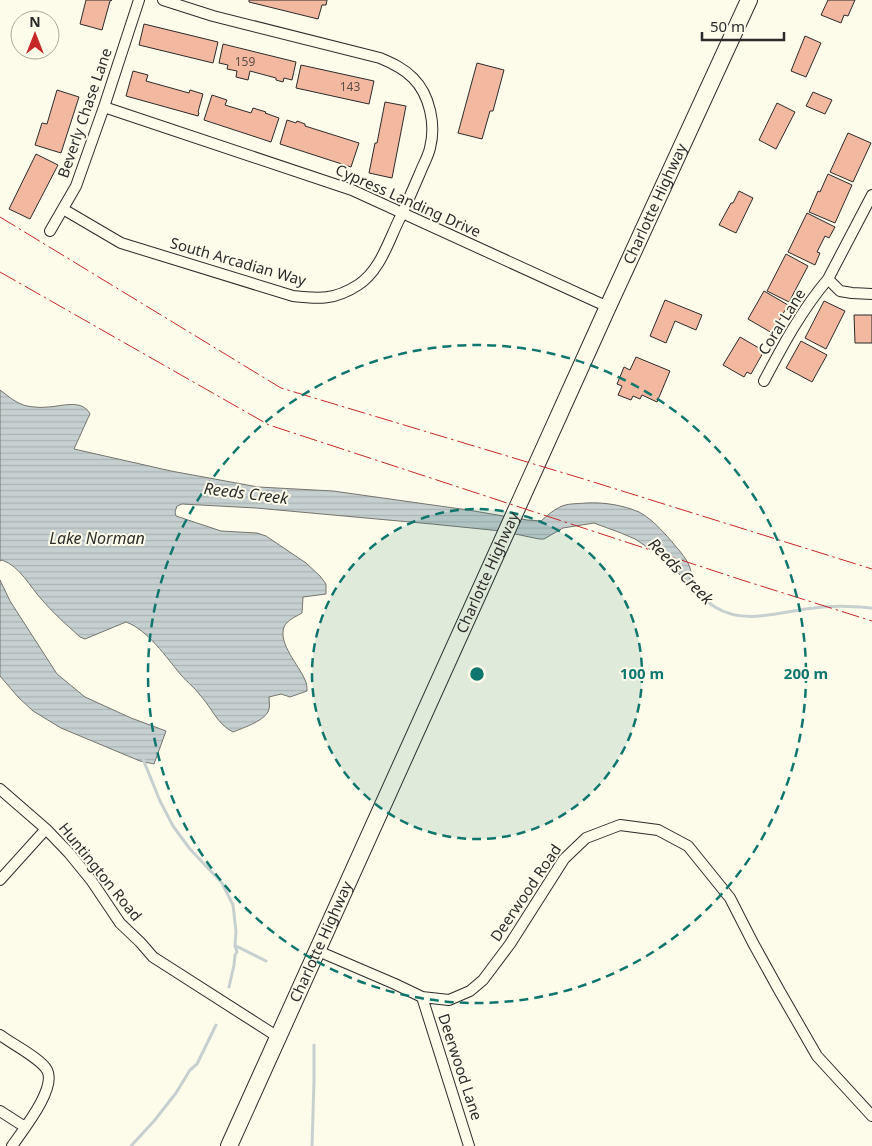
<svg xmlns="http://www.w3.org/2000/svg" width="872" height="1146" font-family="'Noto Sans',sans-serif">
<defs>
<pattern id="water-rules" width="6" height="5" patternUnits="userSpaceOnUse" patternTransform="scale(1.25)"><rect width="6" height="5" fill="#c7d0d0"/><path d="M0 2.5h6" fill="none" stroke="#abb3b3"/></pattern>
</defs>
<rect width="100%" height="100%" fill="#fdfbea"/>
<path fill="url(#water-rules)" stroke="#74746e" d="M0 390C8 396 17 404 27 406 33 407 41 408 47 407 60 407 82 398 90 414L88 418 74 449 171 471 258 487 333 491 468 510 527 520 541 521C547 516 553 510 560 507 568 503 577 504 586 503 603 502 623 505 639 512 654 520 667 536 678 549 685 557 693 568 691 579H685L647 547 635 539 621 533 594 523 563 528 544 539H539L501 531 432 524 256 508 182 504 177 506 175 512 176 516 221 531 257 533 266 536 306 563 320 576 326 584V594L303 597 302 613C297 616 287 620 284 627 278 644 299 665 305 680 307 684 307 687 307 691L290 697 281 694 269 697C269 701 270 705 269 709 267 720 243 728 233 732 217 724 212 708 200 695 195 688 187 682 181 675 166 657 148 630 126 622L85 639 80 637C67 625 54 614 43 601 29 586 21 567 2 560L0 561Z
M0 580 10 601 57 674 85 697 131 718 166 731 154 764 140 761 61 728 33 711 18 697 0 676Z"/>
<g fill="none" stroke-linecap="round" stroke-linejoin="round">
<path stroke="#c7d0d0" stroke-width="3" d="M686 577C689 580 690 584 693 587 699 594 707 602 715 607 745 626 782 611 814 608 834 605 852 606 872 608
M143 759 160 801 173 826 190 849 222 883 233 905 236 931 235 946 237 952 235 955 234 965 229 987
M236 946 266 961
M131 1146 154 1121 176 1093 190 1070 197 1064 216 1025
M312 1146 314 1081V1045"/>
</g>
<path fill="#f2b8a0" stroke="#2b2b2b" d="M86 0H112L110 1 102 30 80 24Z
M249 0H327L326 5H322L318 19 249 2Z
M828 0H855L848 16 844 15 841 23 821 15Z
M144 24 218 42 213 63 139 45Z
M805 36 821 43 806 77 791 71Z
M223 44 296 62 292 80 284 78 283 82 276 80V78L250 71 248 80 236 77 237 71 227 69 228 65 219 63Z
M477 63 504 70 493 111H490L482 139 458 133Z
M301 65 374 81 369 104 296 88Z
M133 71 148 75 146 81 189 93 190 90 203 94 198 112 199 113 198 116 126 96Z
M57 90 79 97 61 153 35 145 42 123 47 124Z
M813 92 832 100 825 114 806 106Z
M212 95 227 100 225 105 251 113 253 108 266 112 265 113 279 118 271 142 204 120Z
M385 102 406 106 392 178 369 173 375 143H377Z
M777 103 795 112 776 149 759 140Z
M287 120 296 123 297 121 305 124V126L359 143 351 167 280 144Z
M848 133 871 143 853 182 830 172Z
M36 154 58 165 30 219 9 209Z
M828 174 852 185 835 223 809 212 818 191 820 192Z
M739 191 753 198 736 233 719 225 731 203H733Z
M807 213 835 227 829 238 825 236 817 252 820 253 815 265 788 252Z
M786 254 808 266 789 302 767 291Z
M764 291 788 305 772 333 748 319Z
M665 300 702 315 696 330 675 321 666 343 650 336Z
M824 301 845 311 826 349 805 338Z
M854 315H872V343H855Z
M740 337 764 351 751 374 747 372 744 377 723 365Z
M801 341 827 355 812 382 786 368Z
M636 357 670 371 657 402 642 395 640 399 633 396 631 400 618 395 622 386 617 384 624 367 630 370Z"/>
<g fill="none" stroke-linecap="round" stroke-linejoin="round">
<defs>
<path id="minor" d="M104 107 352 190 608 307
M872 195 828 279 840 291 852 293 872 294
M63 209 121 243 293 296C319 299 335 300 358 285 379 272 388 243 398 222 406 206 413 189 420 173 423 165 428 157 430 148 436 125 430 95 413 78 403 68 392 63 380 58L213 16 163 0
M50 231 76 186 104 107 139 0
M764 381C783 345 801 311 828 279
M0 789 46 829 69 853 91 880 120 923 140 942 153 957 278 1037
M0 880 46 829
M318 951 395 984 422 997 449 1000 470 991 483 980 510 944 564 859 586 838 620 825 658 830 688 846 730 898 753 943 779 990 817 1056 872 1116
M422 997 469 1146
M0 1035C12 1044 40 1058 47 1070 57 1088 23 1130 12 1146
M0 1111 25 1127"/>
<g id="primary">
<path id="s1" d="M229 1146 606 311 749 0"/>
</g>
</defs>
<use href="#minor" stroke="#2b2b2b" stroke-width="12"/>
<use href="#primary" stroke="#2b2b2b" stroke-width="18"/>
<use href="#minor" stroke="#fdfbea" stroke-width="10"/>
<use href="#primary" stroke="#fdfbea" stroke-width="16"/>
<path stroke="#c62828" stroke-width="1" stroke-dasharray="18 4 2.5 4" stroke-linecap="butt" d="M0 217 281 388 587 480 872 569
M0 272 269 425 742 580 872 621"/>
</g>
<circle cx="477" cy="674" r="165" fill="#0f766e" fill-opacity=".12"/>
<g fill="none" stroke="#0f766e" stroke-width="2.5" stroke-dasharray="9 6">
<circle cx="477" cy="674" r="165"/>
<circle cx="477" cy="674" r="329"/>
</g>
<g text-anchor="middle" stroke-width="4" stroke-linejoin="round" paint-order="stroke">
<g font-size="12" fill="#5d4e48">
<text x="245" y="66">159</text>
<text x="350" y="91">143</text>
</g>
<g font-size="15" fill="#2b2b2b" stroke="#fdfbea">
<text transform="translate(85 113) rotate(-71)" y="5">Beverly Chase Lane</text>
<text transform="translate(408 201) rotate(24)" y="5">Cypress Landing Drive</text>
<text dy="5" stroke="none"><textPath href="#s1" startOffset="1034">Charlotte Highway</textPath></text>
<text transform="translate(238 262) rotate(16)" y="5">South Arcadian Way</text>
<text transform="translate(782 322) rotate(-58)" y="5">Coral Lane</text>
<text dy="5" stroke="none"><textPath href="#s1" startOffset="629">Charlotte Highway</textPath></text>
<text transform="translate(100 872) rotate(51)" y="5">Huntington Road</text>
<text transform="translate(526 893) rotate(-56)" y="5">Deerwood Road</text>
<text dy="5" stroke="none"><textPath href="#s1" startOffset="224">Charlotte Highway</textPath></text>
<text transform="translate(460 1067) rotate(72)" y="5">Deerwood Lane</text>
</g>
<g font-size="16" font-style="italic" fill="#2b2b2b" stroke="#fdfbea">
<text transform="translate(246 493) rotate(7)" y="6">Reeds Creek</text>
<text x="97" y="544">Lake Norman</text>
<text transform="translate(681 571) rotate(46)" y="6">Reeds Creek</text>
</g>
</g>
<circle cx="477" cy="674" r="8" fill="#0f766e" stroke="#fdfbea" stroke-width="2.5"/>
<g font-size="15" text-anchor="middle" font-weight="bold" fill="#0f766e" stroke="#fdfbea" stroke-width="4" stroke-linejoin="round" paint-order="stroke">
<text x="642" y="679">100 m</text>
<text x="806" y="679">200 m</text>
</g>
<g transform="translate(35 35)"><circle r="24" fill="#fdfbea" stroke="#a9a89e"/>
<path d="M0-4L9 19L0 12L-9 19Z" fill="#c62828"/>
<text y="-8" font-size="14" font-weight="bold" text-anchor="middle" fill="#2b2b2b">N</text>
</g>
<path d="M702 32v8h82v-8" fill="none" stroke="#2b2b2b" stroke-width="2.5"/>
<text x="710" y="32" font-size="15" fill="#2b2b2b" stroke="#fdfbea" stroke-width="4" paint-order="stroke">50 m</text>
</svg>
